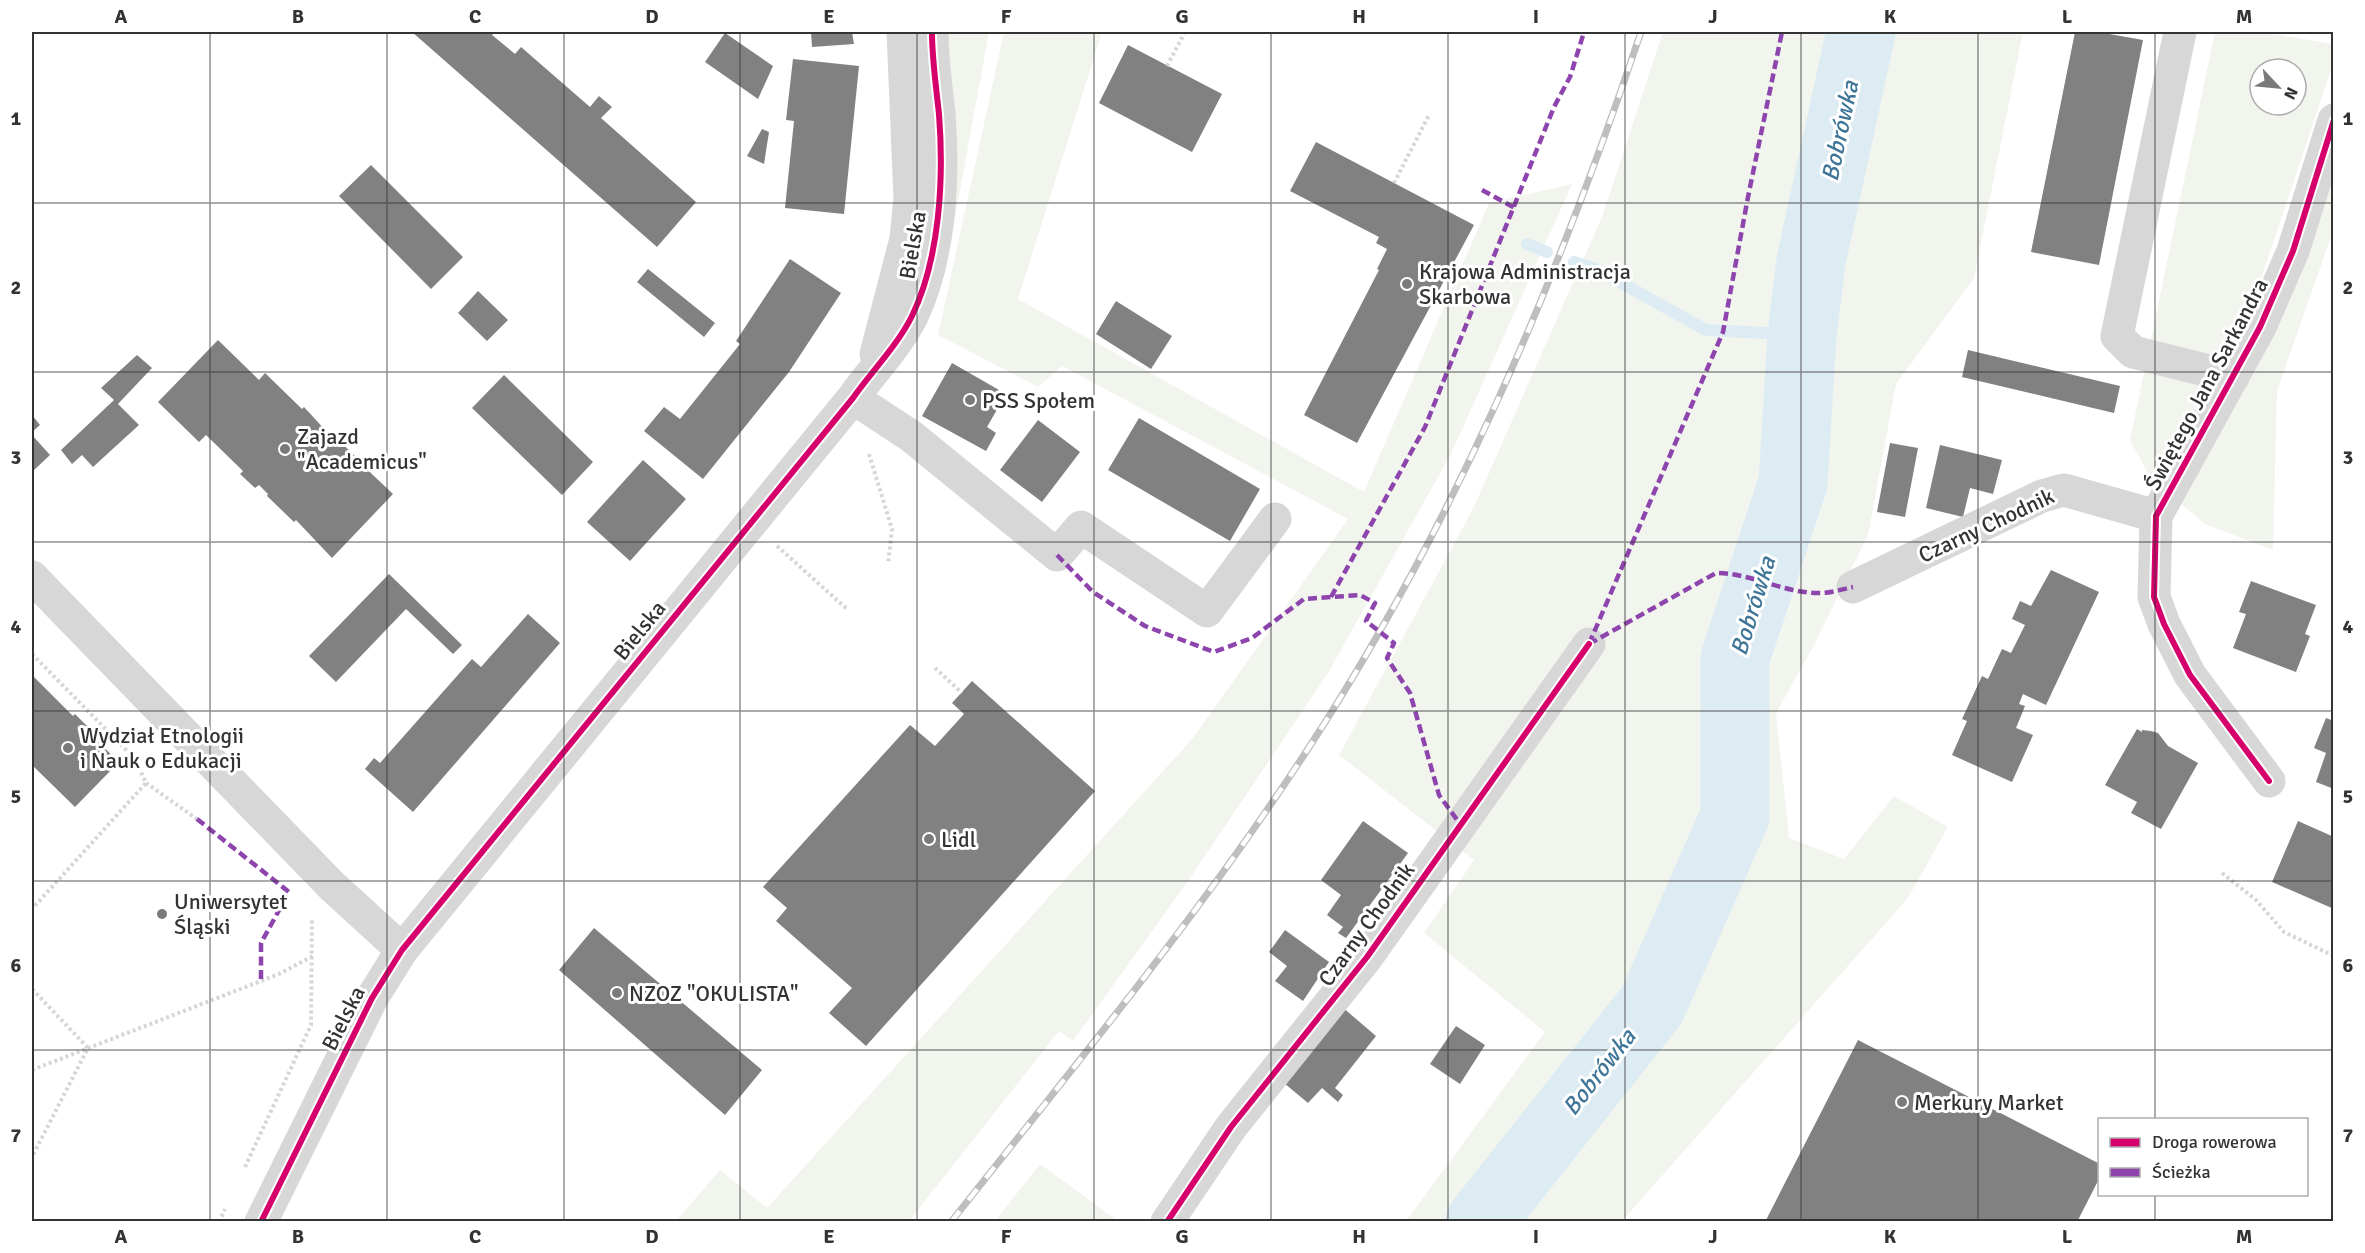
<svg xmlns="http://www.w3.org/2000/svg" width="2365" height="1253" font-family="Signika,sans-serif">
<rect width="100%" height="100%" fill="#fff"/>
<path fill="#f1f5ed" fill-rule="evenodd" d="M943 32H989L953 229Z
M1004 32H1102L1018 299 1364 492 1489 203 1572 184 1451 454 1328 673 1188 881 1073 1041 1059 1031 909 1221H676L720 1170 767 1208 1193 738 1348 519 1062 366 1038 387 938 335Z
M1663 32H2023L1974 278 1896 384 1868 535 1813 647 1776 713 1789 838 1844 859 1894 796 1948 827 1908 898 1622 1221H1406L1545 1032 1424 933 1474 860 1339 755 1473 509 1602 217Z
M2215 32H2263L2333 44V64L2264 270 2160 486 2150 477 2130 440ZM2260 69H2296V105H2260Z
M2333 160V231L2277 391 2273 550 2205 524 2180 503Z
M1040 1164 1118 1221H995Z"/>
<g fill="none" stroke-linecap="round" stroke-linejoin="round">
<path stroke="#ddebf3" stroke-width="12" d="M1527 244 1547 252
M1574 262 1598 270 1706 330 1802 335"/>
<path stroke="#ddebf3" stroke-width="69" d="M1480 1222 1652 1005 1735 816V658L1793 483 1802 335 1811 261 1861 32"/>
</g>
<path fill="#818181" d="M412 32H495L492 35 515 54 521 47 590 107 599 96 612 107 601 118 696 202 657 247Z
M811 32H852L854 44 812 47Z
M2075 32H2098L2143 40 2099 265 2031 252Z
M725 33 773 66 758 99 705 62Z
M1128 45 1222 94 1192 152 1099 103Z
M793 59 859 66 844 214 785 208 794 121 786 120Z
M762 129 769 132 764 164 747 156Z
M1316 142 1474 225 1357 443 1304 415 1379 270 1377 269 1387 249 1376 243 1379 237 1290 191Z
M371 165 463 257 431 289 339 196Z
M790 259 841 293 789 372 703 479 644 431 664 407 680 419 740 344 736 341Z
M648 269 715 323 704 337 637 282Z
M478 291 508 320 487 341 458 313Z
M1116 301 1172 336 1151 369 1096 334Z
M218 340 259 380 265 373 302 409 304 407 327 432 329 431 356 457 355 458 393 494 332 558 296 520 294 522 267 496 268 494 259 485 255 488 240 474 243 471 206 435 199 442 158 402Z
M1968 350 2120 386 2114 413 1962 377Z
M137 355 152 368 118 404 139 425 93 467 82 455 72 464 61 450 114 400 101 388Z
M952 363 1006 394 987 427 996 433 986 451 922 416Z
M504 375 593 462 562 495 472 408Z
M32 415 40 425 32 432Z
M1139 418 1260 489 1230 541 1108 470Z
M1038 420 1080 452 1042 502 1000 470Z
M32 435 50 455 32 472Z
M1890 443 1918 448 1905 517 1877 512Z
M1940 445 2002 460 1993 494 1970 488 1963 517 1926 508Z
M643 460 686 499 630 561 587 522Z
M2051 570 2099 592 2046 705 2023 694 2019 704 2025 706 2016 728 2033 735 2012 782 1952 755 1967 721 1962 719 1982 676 1988 679 2002 649 2011 653 2025 625 2012 619 2020 601 2031 606Z
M389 574 462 645 453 654 406 609 336 682 309 656Z
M2251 581 2316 605 2305 634 2310 636 2296 672 2233 648 2246 614 2239 612Z
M528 614 560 643 413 812 365 769 374 758 380 763 472 659 481 667Z
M32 675 73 716 75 714 92 731 90 734 119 762 75 807 32 765Z
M972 681 1095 791 866 1046 829 1013 852 988 776 921 787 908 763 887 910 725 935 746 964 714 952 703Z
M2326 718 2334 721V789L2316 782 2326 753 2314 748Z
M2137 729 2142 732V730L2151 731 2158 733 2168 746 2198 763 2161 829 2131 813 2137 802 2105 785Z
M1363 821 1408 853 1346 938 1338 933 1343 927 1327 915 1341 895 1321 880Z
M2298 821 2334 837V909L2272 882Z
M594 928 762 1070 725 1115 559 970Z
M1285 930 1329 962 1303 1001 1275 981 1287 966 1269 952Z
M1341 1006 1376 1036 1335 1088 1343 1095 1338 1102 1322 1088 1308 1103 1284 1083Z
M1456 1026 1485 1045 1460 1084 1430 1064Z
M1858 1040 2100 1164V1177L2077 1222H1765Z"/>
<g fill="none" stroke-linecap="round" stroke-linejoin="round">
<path stroke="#d6d6d6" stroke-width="4" stroke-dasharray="3 3" stroke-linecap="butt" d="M1167 66 1185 32
M1394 183 1429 115
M869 454 892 529 888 564
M777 546 848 610
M32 654 135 759 146 783 32 909
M935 668 962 693
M146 783 197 819
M2222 873 2256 900 2284 932 2334 956
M32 989 88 1048 32 1157
M32 1070 279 974 313 956
M245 1167 311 1025 312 919
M219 1222 225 1209"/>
<path stroke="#d7d7d7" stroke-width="33" d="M2180 32 2117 336 2133 352 2233 377
M876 354 906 239 910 198 903 32
M853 398 911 436 1057 555 1081 527 1207 611 1275 519
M32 577 331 885 402 950
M1853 587 2042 496 2064 490 2156 516
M2269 781 2190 675 2164 624 2154 597 2156 516 2260 327 2293 251 2334 120
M261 1222 372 998 402 950 853 398C872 371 897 346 912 316 940 258 944 178 939 114 936 86 932 59 932 32
M1167 1222 1231 1127 1367 957 1589 644"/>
<defs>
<path id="rail" d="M951 1222C1072 1069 1197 918 1304 755 1451 531 1556 285 1641 32"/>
</defs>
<use href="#rail" stroke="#bebebe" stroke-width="7"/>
<use href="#rail" stroke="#fff" stroke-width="4.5" stroke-dasharray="14" stroke-linecap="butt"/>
<path stroke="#8e44ad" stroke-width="4.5" stroke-dasharray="9 4.5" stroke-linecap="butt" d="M1482 190 1515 208
M1057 555 1093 592 1145 626 1214 652 1252 638 1304 599 1360 595 1375 603 1366 621 1394 643 1387 658 1410 693 1439 795 1460 824
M1331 597 1425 427 1554 107 1570 77 1584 32
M1589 644 1723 332 1748 197 1782 32
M1589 644 1716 573C1752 573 1785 594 1821 593 1831 593 1843 589 1853 587
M197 819 289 892 261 943V980"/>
<defs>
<path id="cycleway" d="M2269 781 2190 675 2164 624 2154 597 2156 516 2260 327 2293 251 2334 120
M261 1222 372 998 402 950 853 398C872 371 897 346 912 316 940 258 944 178 939 114 936 86 932 59 932 32
M1167 1222 1231 1127 1367 957 1589 644"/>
</defs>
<use href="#cycleway" stroke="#fff" stroke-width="10"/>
<use href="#cycleway" stroke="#d6006c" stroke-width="6"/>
</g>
<path fill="none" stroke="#333" stroke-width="1.5" stroke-opacity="0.55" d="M210 32V1222M387 32V1222M564 32V1222M740 32V1222M917 32V1222M1094 32V1222M1271 32V1222M1448 32V1222M1625 32V1222M1801 32V1222M1978 32V1222M2155 32V1120M32 203H2334M32 372H2334M32 542H2334M32 711H2334M32 881H2334M32 1050H2334M2155 1194V1222"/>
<g fill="#7a7a7a" stroke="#fff" stroke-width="2">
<circle cx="1407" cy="284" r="6"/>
<circle cx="970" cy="400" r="6"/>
<circle cx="285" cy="449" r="6"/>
<circle cx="68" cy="748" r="6"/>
<circle cx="929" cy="839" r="6"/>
<circle cx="162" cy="914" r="6"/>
<circle cx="617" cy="993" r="6"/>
<circle cx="1902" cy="1102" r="6"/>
</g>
<g text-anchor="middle" stroke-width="6" stroke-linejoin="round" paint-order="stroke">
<g font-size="22" fill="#333" stroke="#fff">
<text transform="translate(912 245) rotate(-80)" y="8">Bielska</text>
<text transform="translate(2206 384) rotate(-62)" y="8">Świętego Jana Sarkandra</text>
<text transform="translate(1986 525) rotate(-25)" y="8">Czarny Chodnik</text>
<text transform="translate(639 630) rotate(-51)" y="8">Bielska</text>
<text transform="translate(1366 924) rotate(-54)" y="8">Czarny Chodnik</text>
<text transform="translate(343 1018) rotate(-63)" y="8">Bielska</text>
</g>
<g font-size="22" fill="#333" stroke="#fff" text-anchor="start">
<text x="1419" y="279">Krajowa Administracja<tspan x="1419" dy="25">Skarbowa</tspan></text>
<text x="982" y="408">PSS Społem</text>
<text x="297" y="444">Zajazd<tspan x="297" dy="25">"Academicus"</tspan></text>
<text x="80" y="743">Wydział Etnologii<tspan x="80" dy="25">i Nauk o Edukacji</tspan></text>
<text x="941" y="847">Lidl</text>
<text x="174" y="909">Uniwersytet<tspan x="174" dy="25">Śląski</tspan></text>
<text x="629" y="1001">NZOZ "OKULISTA"</text>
<text x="1914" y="1110">Merkury Market</text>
</g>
<g font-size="24" font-style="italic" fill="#3f7597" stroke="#fff">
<text transform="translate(1840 131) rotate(-78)" y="8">Bobrówka</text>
<text transform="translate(1753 606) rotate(-73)" y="8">Bobrówka</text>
<text transform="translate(1599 1072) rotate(-52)" y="8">Bobrówka</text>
</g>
</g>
<rect width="2365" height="1253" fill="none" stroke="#ffffff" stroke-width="66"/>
<rect x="2098" y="1118" width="210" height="78" fill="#ffffff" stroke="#adadad" stroke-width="1.5"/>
<rect x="2110" y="1138" width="30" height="9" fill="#d6006c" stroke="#adadad" stroke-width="1.5"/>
<text x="2152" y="1148" font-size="18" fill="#333333">Droga rowerowa</text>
<rect x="2110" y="1168" width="30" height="9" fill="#8e44ad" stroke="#adadad" stroke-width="1.5"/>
<text x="2152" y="1178" font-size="18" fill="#333333">Ścieżka</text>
<g transform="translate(2278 87) rotate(116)"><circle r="28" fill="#ffffff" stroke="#adadad" stroke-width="1.5"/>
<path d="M0-4.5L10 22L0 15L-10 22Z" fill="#7a7a7a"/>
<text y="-9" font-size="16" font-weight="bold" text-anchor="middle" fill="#333333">N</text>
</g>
<rect x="33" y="33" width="2299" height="1187" fill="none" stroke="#333" stroke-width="2"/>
<g font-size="20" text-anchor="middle" font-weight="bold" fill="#333">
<text x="121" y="23">A</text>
<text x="298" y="23">B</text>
<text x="475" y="23">C</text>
<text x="652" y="23">D</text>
<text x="829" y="23">E</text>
<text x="1006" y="23">F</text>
<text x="1182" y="23">G</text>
<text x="1359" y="23">H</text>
<text x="1536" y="23">I</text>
<text x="1713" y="23">J</text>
<text x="1890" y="23">K</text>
<text x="2067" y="23">L</text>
<text x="2244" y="23">M</text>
<text x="16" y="125">1</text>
<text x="2348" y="125">1</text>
<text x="16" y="294">2</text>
<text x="2348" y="294">2</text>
<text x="16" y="464">3</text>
<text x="2348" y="464">3</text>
<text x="16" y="633">4</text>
<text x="2348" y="633">4</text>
<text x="16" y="803">5</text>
<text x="2348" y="803">5</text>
<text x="16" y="972">6</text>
<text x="2348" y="972">6</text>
<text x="16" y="1142">7</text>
<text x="2348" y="1142">7</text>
<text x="121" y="1243">A</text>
<text x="298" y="1243">B</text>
<text x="475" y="1243">C</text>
<text x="652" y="1243">D</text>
<text x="829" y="1243">E</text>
<text x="1006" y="1243">F</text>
<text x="1182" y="1243">G</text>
<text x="1359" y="1243">H</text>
<text x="1536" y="1243">I</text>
<text x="1713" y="1243">J</text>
<text x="1890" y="1243">K</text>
<text x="2067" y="1243">L</text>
<text x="2244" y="1243">M</text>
</g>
</svg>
